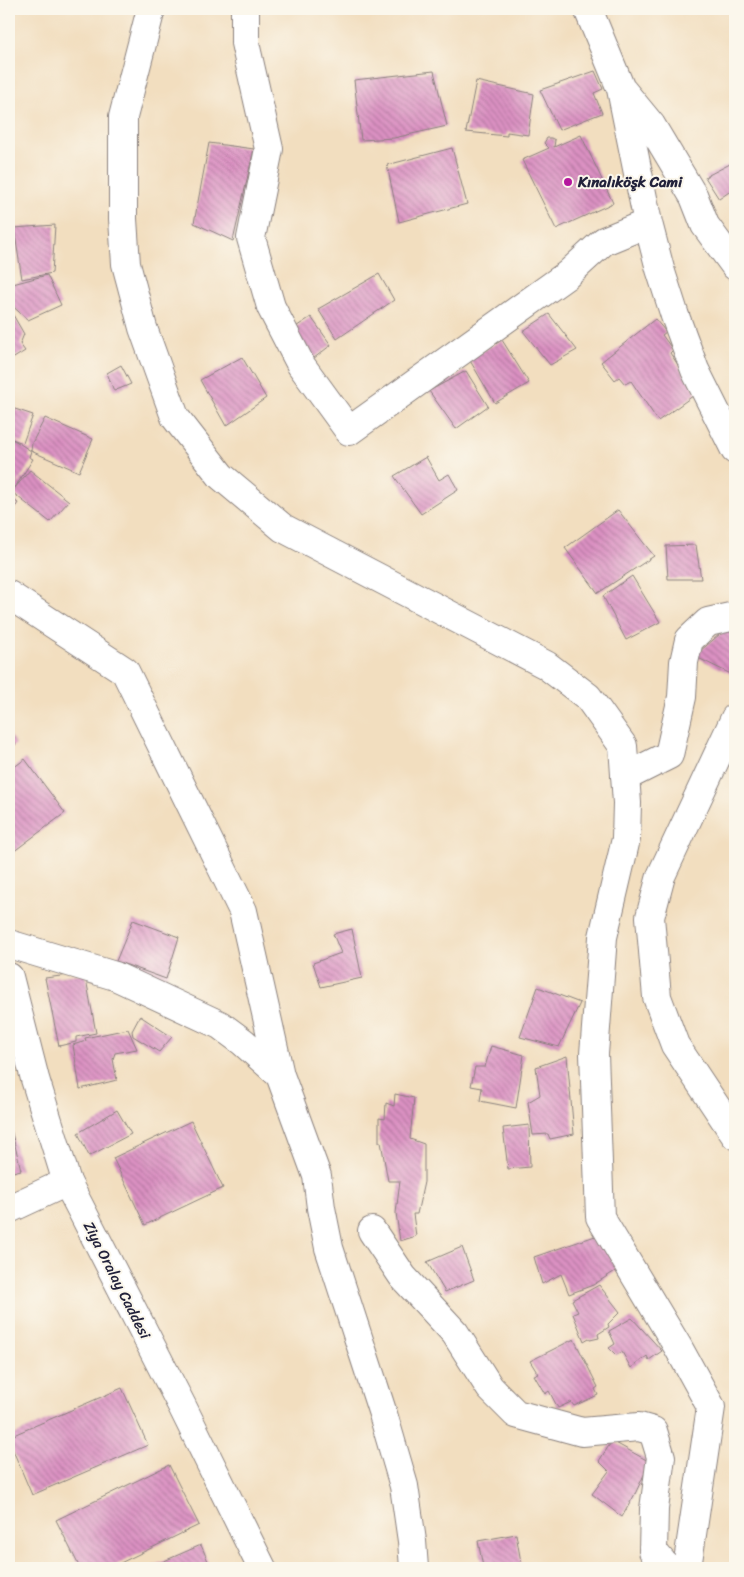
<svg xmlns="http://www.w3.org/2000/svg" width="744" height="1577" font-family="Sriracha,sans-serif">
<defs>
<pattern id="building-back-hatch" width="6" height="6" patternUnits="userSpaceOnUse" patternTransform="scale(1.25)"><rect width="6" height="6" fill="#db91c2"/><path d="M-1 5l2 2M0 0l6 6M5-1l2 2" fill="none" stroke="#b1769f"/></pattern>
</defs>
<rect width="100%" height="100%" fill="#fbf7ec"/>
<filter id="ink" filterUnits="userSpaceOnUse"><feTurbulence type="fractalNoise" baseFrequency=".02" numOctaves="2"/><feDisplacementMap in="SourceGraphic" scale="10" xChannelSelector="R" yChannelSelector="G"/><feConvolveMatrix kernelMatrix="1 2 1 2 8 2 1 2 1" color-interpolation-filters="sRGB"/></filter>
<filter id="wash" filterUnits="userSpaceOnUse"><feTurbulence type="fractalNoise" baseFrequency=".0096" numOctaves="4" result="noise"/><feDisplacementMap in="SourceGraphic" scale="20" xChannelSelector="R" yChannelSelector="G"/><feGaussianBlur stdDeviation="1.12" result="paint"/><feColorMatrix in="noise" values="0 0 0 0 0 0 0 0 0 0 0 0 0 0 0 0 0 1.4 0 .05"/><feComposite in="paint" operator="in"/></filter>
<g filter="url(#wash)">
<rect width="100%" height="100%" fill="#f2debf"/>
<g id="blocks">
<path fill="url(#building-back-hatch)" d="M434 71 447 126 394 138 361 140 354 80Z
M595 71 603 89 594 93 602 113 559 130 540 90Z
M476 81 534 94 528 135 507 132V136L466 132Z
M581 135 613 203 556 229 522 160 549 148 544 143 547 138H551L555 140 554 147Z
M209 143 254 149 233 241 194 223Z
M452 148 467 204 399 222 387 165Z
M730 164 735 172V188L719 199 705 177Z
M55 225 52 273 22 279 14 228Z
M379 274 394 300 337 339 318 309Z
M47 275 61 305 28 320 9 303V285Z
M9 308 24 334 20 344 25 351 9 361Z
M549 314 577 350 550 365 523 331Z
M311 317 331 345 309 362 291 330Z
M655 319 666 332 662 335 673 350 670 353 697 393 658 421 631 381 625 384 619 377 615 380 601 362Z
M502 340 529 383 495 403 469 359Z
M242 357 266 398 226 426 200 380Z
M121 365 131 384 114 391 107 373Z
M466 371 488 406 456 429 429 391Z
M9 407 33 415 23 443 9 438Z
M45 418 93 439 79 472 31 451 32 443Z
M9 439 14 440 31 451 29 457 33 459 14 489 30 470 69 501 50 522 13 493 14 489 9 485Z
M426 457 439 480 449 474 458 490 421 514 394 476Z
M9 497 18 503 9 517Z
M618 510 654 556 598 593 565 548Z
M696 545 701 579H668L666 546Z
M632 576 660 622 626 640 603 596Z
M726 629 735 631V676L694 656Z
M9 734 16 744 9 749Z
M25 759 65 813 9 855V771Z
M133 920 179 937 166 979 116 961Z
M352 929 362 978 321 987 313 963 341 953 333 934Z
M85 973 96 1033 76 1037V1042L59 1046 45 978Z
M538 987 580 1003 559 1047 520 1037Z
M140 1016 172 1037 159 1052 133 1036 132 1031Z
M128 1029 137 1049 115 1053 113 1059 117 1080 80 1089 73 1045 86 1041 85 1038Z
M491 1046 524 1055 516 1108 480 1101 482 1088 471 1086 475 1067H485Z
M567 1056 574 1134 550 1139 548 1134 533 1135 528 1102 540 1095 536 1067Z
M395 1094 414 1098 410 1139 424 1144V1182L417 1214H413L416 1236 400 1241 396 1213 400 1181H388L381 1142H379V1118L385 1119 386 1103 394 1106Z
M117 1110 131 1134 89 1156 78 1133Z
M9 1121 21 1170 9 1173Z
M191 1121 223 1188 145 1225 113 1158Z
M529 1125 530 1167 508 1169 503 1128Z
M601 1234 617 1270 593 1285 569 1294 561 1274 542 1284 534 1257Z
M462 1247 474 1280 445 1292 427 1262Z
M599 1285 620 1312 608 1324 609 1327 598 1334 599 1338 590 1340 589 1338 584 1341 573 1314 578 1312 572 1300Z
M632 1318 662 1351 649 1360 647 1356 631 1368 622 1352 616 1355 609 1348 615 1344 609 1331Z
M574 1339 598 1387 595 1389 598 1395 574 1406 571 1402 558 1408 549 1391 545 1394 534 1375 538 1374 530 1361Z
M122 1388 148 1445 32 1495 9 1441V1437Z
M612 1441 650 1462 635 1494 622 1517 592 1494 609 1471 599 1461Z
M169 1465 199 1525 110 1568H80L56 1520Z
M516 1534 522 1568H481L483 1567 478 1541Z
M201 1545 211 1568H148Z"/>
</g>
</g>
<g filter="url(#ink)">
<use href="#blocks" fill-opacity="0" stroke="#8a807d" stroke-width="1"/>
<g fill="none" stroke-linecap="round" stroke-linejoin="round">
<defs>
<path id="street" d="M151 9 123 117V219L126 264 143 328 175 417 221 476 283 528 546 665 588 697 623 746 627 803 626 839 603 937 594 1054 600 1217 678 1347 711 1407 687 1568
M245 9V43L269 149 251 238 271 307 301 365 349 431 567 275 604 241 648 223
M588 9 621 89 648 223 660 269 675 316 695 370 735 450
M623 91 651 125 694 197 705 225 735 266
M9 595 125 671 243 911 280 1075 317 1176 321 1208 329 1248 383 1414 404 1486 412 1541 414 1568
M735 718 661 876 650 917 657 997 675 1045 735 1135
M625 777 669 755 682 697 684 662 689 640 708 622 735 616
M9 944 115 976 220 1025 243 1042 280 1075
M9 1209 67 1182
M372 1231 403 1277 455 1333 490 1388 516 1414 582 1432 639 1427 653 1431 661 1457 654 1509 653 1551 667 1568"/>
<path id="secondary" d="M9 977 35 1079 67 1182 182 1406 262 1568"/>
</defs>
<use href="#street" stroke="#8a807d" stroke-width="30"/>
<use href="#secondary" stroke="#8a807d" stroke-width="30"/>
<use href="#street" stroke="#fff" stroke-width="28"/>
<use href="#secondary" stroke="#fff" stroke-width="28"/>
</g>
</g>
<circle fill="#b5179e" stroke="#fbf7ec" stroke-width="2" cx="568" cy="182" r="5"/>
<g text-anchor="middle" stroke-width="4" stroke-linejoin="round" paint-order="stroke">
<g font-size="15" font-weight="bold" fill="#22223b" stroke="#fbf7ec" text-anchor="start">
<text x="578" y="187">Kınalıköşk Cami</text>
</g>
<g font-size="15" fill="#22223b" stroke="#fbf7ec">
<text transform="translate(117 1280) rotate(63)" y="5">Ziya Oralay Caddesi</text>
</g>
</g>
<rect width="744" height="1577" fill="none" stroke="#fbf7ec" stroke-width="30"/>
</svg>
